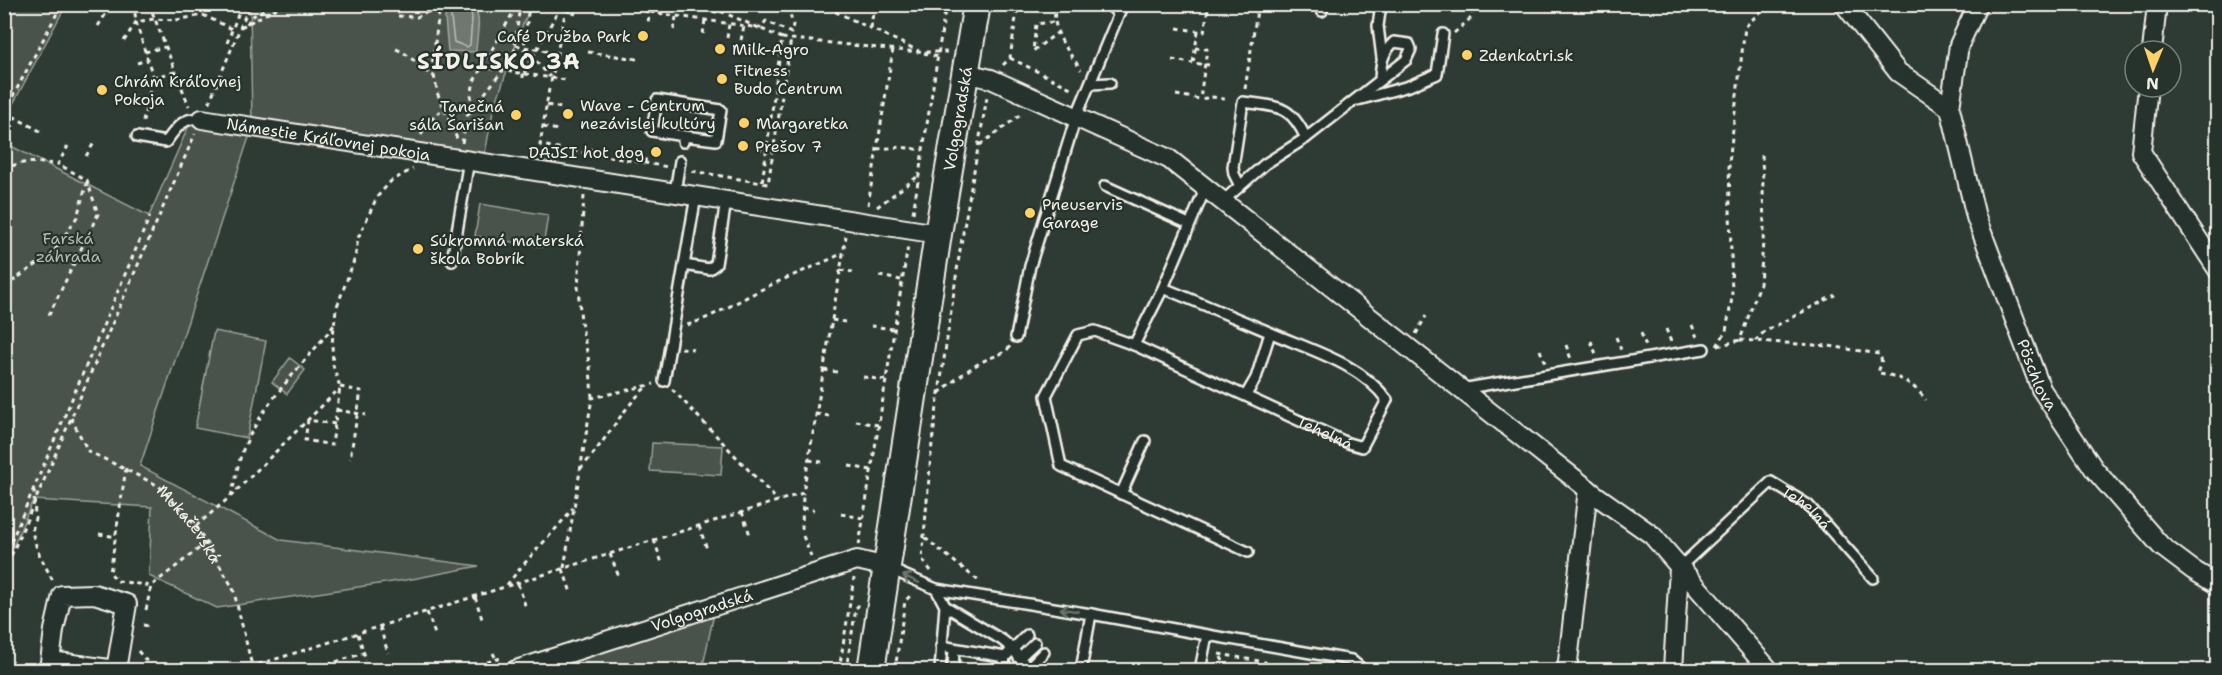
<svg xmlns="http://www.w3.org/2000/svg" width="2222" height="675" font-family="'Shantell Sans',sans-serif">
<rect width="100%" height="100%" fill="#2e3b34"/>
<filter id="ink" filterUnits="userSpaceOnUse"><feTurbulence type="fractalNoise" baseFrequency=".0167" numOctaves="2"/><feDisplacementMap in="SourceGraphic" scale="12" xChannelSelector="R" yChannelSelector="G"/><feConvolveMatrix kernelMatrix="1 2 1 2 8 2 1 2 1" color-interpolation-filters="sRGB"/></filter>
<g filter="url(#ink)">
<path fill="#48524c" stroke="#9ea29a" stroke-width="1.5" d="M5 4 66 5 5 119 4 5Z
M247 5H534L524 21 493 111 484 159 253 125 140 466 281 540 479 566 412 579 217 608 149 576 152 507 33 500 5 566V143L149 216 193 116 252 124 250 6Z
M480 204 548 215 543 247 475 236Z
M214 331 266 341 247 438 195 428Z
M290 358 305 370 287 394 272 382Z
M652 443 723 446 721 475 650 471Z
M716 604 702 670H508Z"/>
<path fill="#6f7770" stroke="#a4a8a0" stroke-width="1.5" d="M448 5H473C483 17 476 37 476 52L448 51 445 18Z"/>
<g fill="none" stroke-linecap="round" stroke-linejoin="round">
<path stroke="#bfc0b8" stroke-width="1.5" d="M453 4 451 18 454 42 467 47 470 45 472 18 469 4"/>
<defs>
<g id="lane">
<path d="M1108 4 1119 14"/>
<path d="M1381 4 1378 26 1382 58"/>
<path d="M1322 11 1323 4"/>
<path d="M1091 84 1110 83"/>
<path d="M1358 100 1409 86 1437 74 1443 34"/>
<path d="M137 137 166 142C176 128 184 116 202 119"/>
<path d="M683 142 684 136 652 131 657 100 721 110 716 140 684 136"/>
<path d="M1105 186 1189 224"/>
<path d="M1240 186 1234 174 1233 167 1243 102C1278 107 1290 104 1306 138"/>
<path d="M675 192 680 161"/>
<path d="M1223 201 1265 164 1306 138 1406 60 1411 49 1409 44 1394 42C1382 53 1381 63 1380 79"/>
<path d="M452 261 469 160"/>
<path d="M684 265 709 269 716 264 726 201"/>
<path id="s2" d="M1163 288 1134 345 1348 443 1362 447 1387 400C1360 363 1310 350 1269 332 1233 317 1198 302 1163 288L1206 187"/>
<path d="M1016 337 1030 266 1076 117 1123 4"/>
<path d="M1134 345 1095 331 1078 335 1046 396 1061 466 1248 552"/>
<path d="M664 381 696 196"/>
<path d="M1461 389 1704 349"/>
<path d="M1246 395 1256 378 1270 333"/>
<path d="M1121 494 1145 441"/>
<path id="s3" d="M1679 568 1771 482 1808 505 1873 578"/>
<path d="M890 569 936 589 1091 614 1081 670"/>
<path d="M936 589 945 606 940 670"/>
<path d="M945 606 1002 640 1012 648 1029 670"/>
<path d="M1091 614 1207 635 1200 670"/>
<path d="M1207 635 1351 660 1363 670"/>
<path d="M941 646 1005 657"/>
<path d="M1019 658 1035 643"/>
<path d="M1027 669 1044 652"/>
<path d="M953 670 954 649"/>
<path d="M1003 670 1005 657 1027 635"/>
</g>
<g id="street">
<path d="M1844 4 1898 72 1950 108"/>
<path id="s4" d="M1978 4 1959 45 1950 108 1976 217 2041 389 2094 469 2161 546 2193 570 2218 585"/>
<path d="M2152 51 2157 4"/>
<path d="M966 73 991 79 1169 159 1594 494 1652 535 1769 670"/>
<path d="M2148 87 2141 152 2218 270"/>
<path id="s5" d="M202 119 938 234"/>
<path d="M49 670 54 630 62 595 94 594 127 604 116 670 51 661"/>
<path id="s6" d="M516 670 857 560 887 567"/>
<path d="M1567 670 1588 489"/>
<path d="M1673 670 1679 568"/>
</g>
<g id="secondary">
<path id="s7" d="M871 670 938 234 977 4"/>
</g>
</defs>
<use href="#lane" stroke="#f4f1e8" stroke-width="14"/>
<use href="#street" stroke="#f4f1e8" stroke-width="22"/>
<use href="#secondary" stroke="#f4f1e8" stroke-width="30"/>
<g stroke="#f4f1e8" stroke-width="3" stroke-dasharray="4.5 4.5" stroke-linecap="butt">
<path d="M134 4 136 22 153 77 142 126"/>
<path d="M149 4 189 106"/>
<path d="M440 4 432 66 438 95 458 141"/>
<path d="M520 4 512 72 566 80"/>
<path d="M524 4 528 13 524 47 557 53"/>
<path d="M574 4 573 13 576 14"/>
<path d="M650 4 649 12 760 28 766 21 791 33 793 25 787 4"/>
<path d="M678 4 717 12"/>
<path d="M704 4 782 38 762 183"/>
<path d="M819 4 921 52H947"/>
<path d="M1055 4C1052 35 1065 45 1081 70"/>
<path d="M645 11 649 12 648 25"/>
<path d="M569 13 570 4"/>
<path d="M398 16 417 17 440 6"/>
<path d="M1053 22 1036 24 1033 51 1057 33"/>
<path d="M247 24 251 17 274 4"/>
<path d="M98 26 112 4"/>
<path d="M241 27 285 4"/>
<path d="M871 28 874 4"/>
<path d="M1177 28 1204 32 1209 4"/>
<path d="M674 30 676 17"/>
<path d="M1198 31 1193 63 1209 65"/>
<path d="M1454 33 1471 18 1473 4"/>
<path d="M703 34 705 20"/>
<path d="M727 38 729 24"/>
<path d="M782 38 918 52"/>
<path d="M741 40 744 26"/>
<path d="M124 41 136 22 154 19 176 20 203 15 232 29"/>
<path d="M227 43 242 4"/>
<path d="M516 45 524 47 550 77"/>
<path d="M1195 48 1207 49 1200 99"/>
<path d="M396 49C412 55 419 69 434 76"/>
<path d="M145 52 165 47"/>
<path d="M588 52 637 59"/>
<path d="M924 53 938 57"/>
<path d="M1010 58 1073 89"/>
<path d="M1172 60 1193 63"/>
<path d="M137 63 148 60"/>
<path d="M1003 65 1010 58 1018 4"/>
<path d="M482 67 512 72"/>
<path d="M524 73 562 4"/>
<path d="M153 77 175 72"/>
<path d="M523 78 524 49"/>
<path d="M551 82 567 4"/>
<path d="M549 89 540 145 668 167"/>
<path d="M1245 89 1258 4"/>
<path d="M1176 95 1200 99 1213 97 1229 100"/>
<path d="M134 96 147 103"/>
<path d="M209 103 250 4"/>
<path d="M547 105 561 108"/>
<path d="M5 112 40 131"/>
<path d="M4 113 62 4"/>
<path d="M468 115 503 70"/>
<path d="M543 127 558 130"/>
<path d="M421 135 426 125 443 108"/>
<path d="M462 143 474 81 518 4"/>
<path d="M980 145 1023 113"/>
<path d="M758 148 766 150"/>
<path d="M588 149 604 152 603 156"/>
<path d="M877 149 901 147 923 150"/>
<path d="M86 156 94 143"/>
<path d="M645 163 646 155"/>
<path d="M4 170C21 159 39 163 58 164L68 146"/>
<path d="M692 171 768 184 791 39"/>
<path d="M584 196 578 287 581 322 590 367 592 398"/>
<path d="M868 205 893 49"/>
<path d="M877 207 917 177"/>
<path d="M913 213 946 4"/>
<path d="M840 270 853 272"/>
<path d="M879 276 901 280"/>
<path d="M4 287 53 253 77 217 87 182"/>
<path d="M49 315 98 214 87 180 58 164"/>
<path d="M832 320 845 322"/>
<path d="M687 325C717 316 742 298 771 285 795 274 819 265 843 253"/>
<path d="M1692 325 1697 337"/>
<path d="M871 326 893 329"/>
<path d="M1666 329 1671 342"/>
<path d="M1641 333 1646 346"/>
<path d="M1416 334 1426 316"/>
<path d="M1616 337 1621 350"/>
<path d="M1740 340 1829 346 1879 354C1884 361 1880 365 1878 373 1900 376 1913 383 1926 400"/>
<path d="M1591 341 1596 354"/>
<path d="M1755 341 1764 332 1835 295"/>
<path d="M1566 345 1571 359"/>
<path d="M1717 346 1726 331 1732 298 1729 163 1745 27 1761 11 1794 4"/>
<path d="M1718 346 1740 340 1760 284 1764 228 1762 152"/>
<path d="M681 348 693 349"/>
<path d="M1540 350 1545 363"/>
<path d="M824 370 837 372"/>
<path d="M863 377 885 380"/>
<path d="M340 387 361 391 350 459"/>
<path d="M672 389 778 501"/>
<path d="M939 393C955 380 971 366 990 358 998 355 1006 353 1010 346"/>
<path d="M337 410 366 415"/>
<path d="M816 414 829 416"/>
<path id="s1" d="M71 418 88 451 159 486 196 526 233 588 253 670"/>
<path d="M856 421 878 425"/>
<path d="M335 424 308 420 305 440 332 445 340 387 333 365 332 344 336 309 355 258 358 238 377 197 391 181 413 169"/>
<path d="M809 460 822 462"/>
<path d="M849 466 871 470"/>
<path d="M126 468 110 573 118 581 151 586"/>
<path d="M580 469C604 444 620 412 645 388"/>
<path d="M34 490 35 518 32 532 38 552 53 581"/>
<path d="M231 496C236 479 238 459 246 443 267 398 304 364 334 325"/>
<path d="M803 508 814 510"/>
<path d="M742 512 750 535"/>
<path d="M841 514 863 518"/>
<path d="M196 526 231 496 339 389"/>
<path d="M699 526 707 549"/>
<path d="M802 529 803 493"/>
<path d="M99 534 116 537"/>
<path d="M803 536 811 556"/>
<path d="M925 538 980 582"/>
<path d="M654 540 662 563"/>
<path d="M859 545 908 246"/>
<path d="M610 554 619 577"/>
<path d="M4 558 150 216"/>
<path d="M564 568 592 398 654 384"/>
<path d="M563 569 571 593"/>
<path d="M931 571 922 559 932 443 939 393 960 250 987 97"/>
<path d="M4 572 195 134"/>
<path d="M518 584 526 608"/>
<path d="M507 585C527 558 552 535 573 508"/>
<path d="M475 597 483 622"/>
<path d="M146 610 151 586 206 543"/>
<path d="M427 612 436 637"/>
<path d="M143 625 149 626"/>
<path d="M380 627 388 653"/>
<path d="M358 634 366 660"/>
<path d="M138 651 154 670"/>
<path d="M493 653 496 659"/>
<path d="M1219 654 1265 662 1271 670"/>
<path d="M1214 664 1226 666 1219 654"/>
<path d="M444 669 445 670"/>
<path d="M241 670 803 493 846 236"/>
<path d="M310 670 364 653"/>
<path d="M461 670 504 657"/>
<path d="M839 670 854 578"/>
<path d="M846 670 856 608 859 605"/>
<path d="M895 670 905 601 913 593"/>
</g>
<use href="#lane" stroke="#26332d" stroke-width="9"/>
<use href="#street" stroke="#26332d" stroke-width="18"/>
<use href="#secondary" stroke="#26332d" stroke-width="26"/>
<path stroke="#f4f1e8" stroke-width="3" stroke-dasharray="4.5 4.5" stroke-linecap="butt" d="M597 153 598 148"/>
</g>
<defs><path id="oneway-shaft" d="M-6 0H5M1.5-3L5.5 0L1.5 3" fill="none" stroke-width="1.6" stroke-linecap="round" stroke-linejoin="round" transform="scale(1.5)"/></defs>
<g stroke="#6e766e">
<use href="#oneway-shaft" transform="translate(911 579) rotate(-155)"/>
<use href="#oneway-shaft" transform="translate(1069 610) rotate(-171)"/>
</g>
</g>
<g fill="#ffd166" stroke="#26332d" stroke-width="2">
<circle cx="643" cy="36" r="6"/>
<circle cx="720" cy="49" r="6"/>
<circle cx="1467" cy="55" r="6"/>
<circle cx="722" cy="79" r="6"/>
<circle cx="102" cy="90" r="6"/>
<circle cx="568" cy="114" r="6"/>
<circle cx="516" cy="115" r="6"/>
<circle cx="744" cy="123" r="6"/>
<circle cx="743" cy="146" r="6"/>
<circle cx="656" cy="152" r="6"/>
<circle cx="1030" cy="213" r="6"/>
<circle cx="418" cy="249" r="6"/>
</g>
<g text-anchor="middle" stroke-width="4.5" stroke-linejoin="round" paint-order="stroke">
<g font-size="16" fill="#f4f1e8" stroke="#26332d" text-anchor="start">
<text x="631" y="42" text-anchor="end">Café Družba Park</text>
<text x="732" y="55">Milk-Agro</text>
<text x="1479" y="61">Zdenkatri.sk</text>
<text x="734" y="76">Fitness<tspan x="734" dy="18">Budo Centrum</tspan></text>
<text x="114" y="87">Chrám Kráľovnej<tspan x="114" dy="18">Pokoja</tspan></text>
<text x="580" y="111">Wave - Centrum<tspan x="580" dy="18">nezávislej kultúry</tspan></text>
<text x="504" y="112" text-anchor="end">Tanečná<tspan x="504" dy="18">sála Šarišan</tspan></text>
<text x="756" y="129">Margaretka</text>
<text x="755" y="152">Prešov 7</text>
<text x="644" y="158" text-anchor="end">DAJSI hot dog</text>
<text x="1042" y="210">Pneuservis<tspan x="1042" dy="18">Garage</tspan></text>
<text x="430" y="246">Súkromná materská<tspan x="430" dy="18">škola Bobrík</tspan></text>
</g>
<g font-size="16" fill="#f4f1e8" stroke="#26332d">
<text dy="6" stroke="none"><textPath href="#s7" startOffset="558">Volgogradská</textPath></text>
<text dy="6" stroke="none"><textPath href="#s5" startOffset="128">Námestie Kráľovnej pokoja</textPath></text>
<text dy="6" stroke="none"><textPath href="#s4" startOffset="390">Pöschlova</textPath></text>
<text dy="6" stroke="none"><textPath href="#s2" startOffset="274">Tehelná</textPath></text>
<text dy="6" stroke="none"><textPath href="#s3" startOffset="170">Tehelná</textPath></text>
<text dy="6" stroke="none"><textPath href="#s1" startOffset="165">Mukačevská</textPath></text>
<text dy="6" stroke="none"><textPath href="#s6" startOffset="195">Volgogradská</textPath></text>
</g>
<g font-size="16" fill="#b8b9b1" stroke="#26332d">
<text x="68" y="244">Farská<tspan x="68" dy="18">záhrada</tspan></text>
</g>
<g font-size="22" font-weight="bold" letter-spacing="1.5" fill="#f4f1e8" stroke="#26332d">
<text x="499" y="69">SÍDLISKO 3A</text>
</g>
</g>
<rect width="2222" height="675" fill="none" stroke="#26332d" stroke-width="24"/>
<rect x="12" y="12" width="2198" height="651" fill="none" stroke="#f4f1e8" stroke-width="2" filter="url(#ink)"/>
<g transform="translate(2153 69) rotate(182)"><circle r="28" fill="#26332d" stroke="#787f78" stroke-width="1.5"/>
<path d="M0-4.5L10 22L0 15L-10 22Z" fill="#ffd166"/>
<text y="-9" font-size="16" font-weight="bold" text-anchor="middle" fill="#f4f1e8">N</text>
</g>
</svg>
